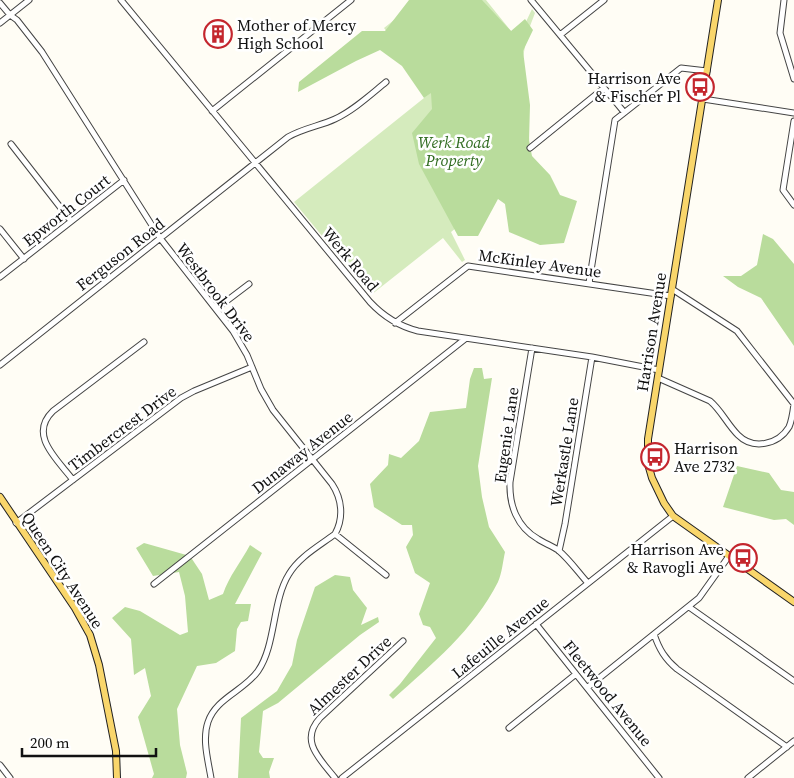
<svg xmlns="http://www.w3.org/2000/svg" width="794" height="778" font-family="'Source Serif 4',serif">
<rect width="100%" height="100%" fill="#fffdf5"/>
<path fill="#d5ebbd" d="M419 0H486L520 42 524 26 532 9 535 13 527 34 523 58 531 164 533 167 451 232 465 260 462 262 443 238 371 295 294 202 434 90 384 28Z"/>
<path fill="#b9dc9c" d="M409 0H482L511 31 525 19 533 30 523 51 530 105 529 141 532 156 550 175 560 195 577 201 564 243 540 245 509 232 505 204 498 199 478 236H458L419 164 412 133 432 109 431 93 424 98 402 66 380 50 356 61 298 92 299 82 362 31H385Z
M763 234 773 239 794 264V346L761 298 738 287 723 276H741L757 265Z
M474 368H482L484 379 492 378 478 466 482 497 489 527 505 552C503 561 502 573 498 582 474 630 432 664 393 699L389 695 400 684 436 638 430 627 423 625 419 614 430 583 415 573 406 547 413 535 412 525H402L374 507 370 484 388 465 389 454 401 458 419 441 430 412 466 408 470 379Z
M737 466 769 473 781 490 794 492V525L786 519 774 520 723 507Z
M144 543 190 556 202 574 209 600 223 594C229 576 241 562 250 545L262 553 235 604H251L248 621 241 622 237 629 235 651 216 663 197 666 177 709 180 745 187 773 186 778H152L154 774 138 717 151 696 145 668 134 675 131 639 112 618 125 607 140 611 180 635 188 632 185 596 179 572 153 576 136 548Z
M335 575 350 577 353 590 367 608 361 625 378 617 379 622 360 635 278 703 263 711 259 752 263 758H274L269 772 270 778H238L241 718 277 691 292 665 297 640 315 587Z"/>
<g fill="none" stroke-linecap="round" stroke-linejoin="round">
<defs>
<path id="minor" d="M121 0 370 302C384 317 398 326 418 331L592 357 659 370
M531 0 624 112
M784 0 780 33 794 79
M0 3 10 15 17 20 42 52 160 238 233 331 247 355 261 389 273 410 332 484C342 499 344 518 335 534 319 546 299 557 289 574 272 601 276 645 258 671 244 691 216 698 208 722 202 739 208 760 211 778
M0 23 29 0
M560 35 604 0
M703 99 794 113
M212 111 351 0
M794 121 783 190 794 205
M11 144 71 221
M530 148 604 88
M0 229 24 259
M0 277 124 180
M589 283 615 120 681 68 707 71
M672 289 737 331 794 404
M216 309 249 284
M395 323 468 266 671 296
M532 348 510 482C509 505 517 527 538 539 544 543 552 546 558 550 569 559 578 572 587 582
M0 365 288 137C304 128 320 126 335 119 354 110 370 95 386 82
M658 378 710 401C721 410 727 424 738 435 753 450 778 445 789 427 792 420 793 412 794 404
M73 480C57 459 28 435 53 411L144 342
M16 523 181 398 194 391 252 367
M335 534 386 575
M559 551 565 524 592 357
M154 584 465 339
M689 607 794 681
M536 624 659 778
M654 634C659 649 665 659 677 669L787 747
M588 687 699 598 729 556
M509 728 576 674
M0 765 10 778
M335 778C320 759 299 741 320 718L403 641
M342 778 673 516
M748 778 794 741"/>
<path id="major" d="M718 0 648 439V464L652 478 664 503 673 516 794 602
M0 497 75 608 90 635 99 665 116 751 117 778"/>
</defs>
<use href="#minor" stroke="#444" stroke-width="7"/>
<use href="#major" stroke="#222" stroke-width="8"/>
<use href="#minor" stroke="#fff" stroke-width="5"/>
<use href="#major" stroke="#f9d66b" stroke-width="6"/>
</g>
<defs>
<symbol id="building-ring" viewBox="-11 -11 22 22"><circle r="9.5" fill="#fff" stroke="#c4262e" stroke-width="1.5"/><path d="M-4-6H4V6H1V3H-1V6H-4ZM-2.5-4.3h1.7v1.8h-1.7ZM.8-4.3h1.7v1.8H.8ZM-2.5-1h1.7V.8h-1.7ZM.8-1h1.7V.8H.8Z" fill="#c4262e"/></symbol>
<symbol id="bus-ring" viewBox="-11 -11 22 22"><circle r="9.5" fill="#fff" stroke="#c4262e" stroke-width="1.5"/><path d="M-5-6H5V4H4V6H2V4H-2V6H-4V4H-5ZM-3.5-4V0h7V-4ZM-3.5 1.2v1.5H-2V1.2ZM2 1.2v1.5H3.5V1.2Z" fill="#c4262e"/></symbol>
</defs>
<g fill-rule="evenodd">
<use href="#building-ring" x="202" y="18" width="32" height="32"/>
<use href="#bus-ring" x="684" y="71" width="32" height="32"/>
<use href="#bus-ring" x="639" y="441" width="32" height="32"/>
<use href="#bus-ring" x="727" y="542" width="32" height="32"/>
</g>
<g text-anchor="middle" stroke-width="5" stroke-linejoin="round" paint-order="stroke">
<g font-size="16" fill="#111" stroke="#fff" text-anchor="start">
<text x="237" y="31">Mother of Mercy<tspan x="237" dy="18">High School</tspan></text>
<text x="681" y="84" text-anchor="end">Harrison Ave<tspan x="681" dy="18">&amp; Fischer Pl</tspan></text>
<text x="674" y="454">Harrison<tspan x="674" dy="18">Ave 2732</tspan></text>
<text x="724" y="555" text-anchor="end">Harrison Ave<tspan x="724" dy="18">&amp; Ravogli Ave</tspan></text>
</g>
<g font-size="16" font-style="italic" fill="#2f6b1f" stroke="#fff">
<text x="454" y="148">Werk Road<tspan x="454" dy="18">Property</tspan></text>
</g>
<g font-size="16" fill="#111" stroke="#fff">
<text transform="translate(66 210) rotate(-38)" y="6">Epworth Court</text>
<text transform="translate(120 254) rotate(-38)" y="6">Ferguson Road</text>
<text transform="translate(351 259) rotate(50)" y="6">Werk Road</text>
<text transform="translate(540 263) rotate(8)" y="6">McKinley Avenue</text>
<text transform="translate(216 292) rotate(53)" y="6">Westbrook Drive</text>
<text transform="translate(651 332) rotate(-81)" y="6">Harrison Avenue</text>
<text transform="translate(122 428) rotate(-37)" y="6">Timbercrest Drive</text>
<text transform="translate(506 435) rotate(-82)" y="6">Eugenie Lane</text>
<text transform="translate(302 452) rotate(-38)" y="6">Dunaway Avenue</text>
<text transform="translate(564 452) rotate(-81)" y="6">Werkastle Lane</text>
<text transform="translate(63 570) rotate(57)" y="6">Queen City Avenue</text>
<text transform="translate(500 637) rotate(-39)" y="6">Lafeuille Avenue</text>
<text transform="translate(349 675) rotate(-43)" y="6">Almester Drive</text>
<text transform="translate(608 693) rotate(51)" y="6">Fleetwood Avenue</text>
</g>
</g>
<path d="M22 748v8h134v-8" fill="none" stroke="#111111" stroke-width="2.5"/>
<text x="30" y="748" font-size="15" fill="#111111" stroke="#ffffff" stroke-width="4" paint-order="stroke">200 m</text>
</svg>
